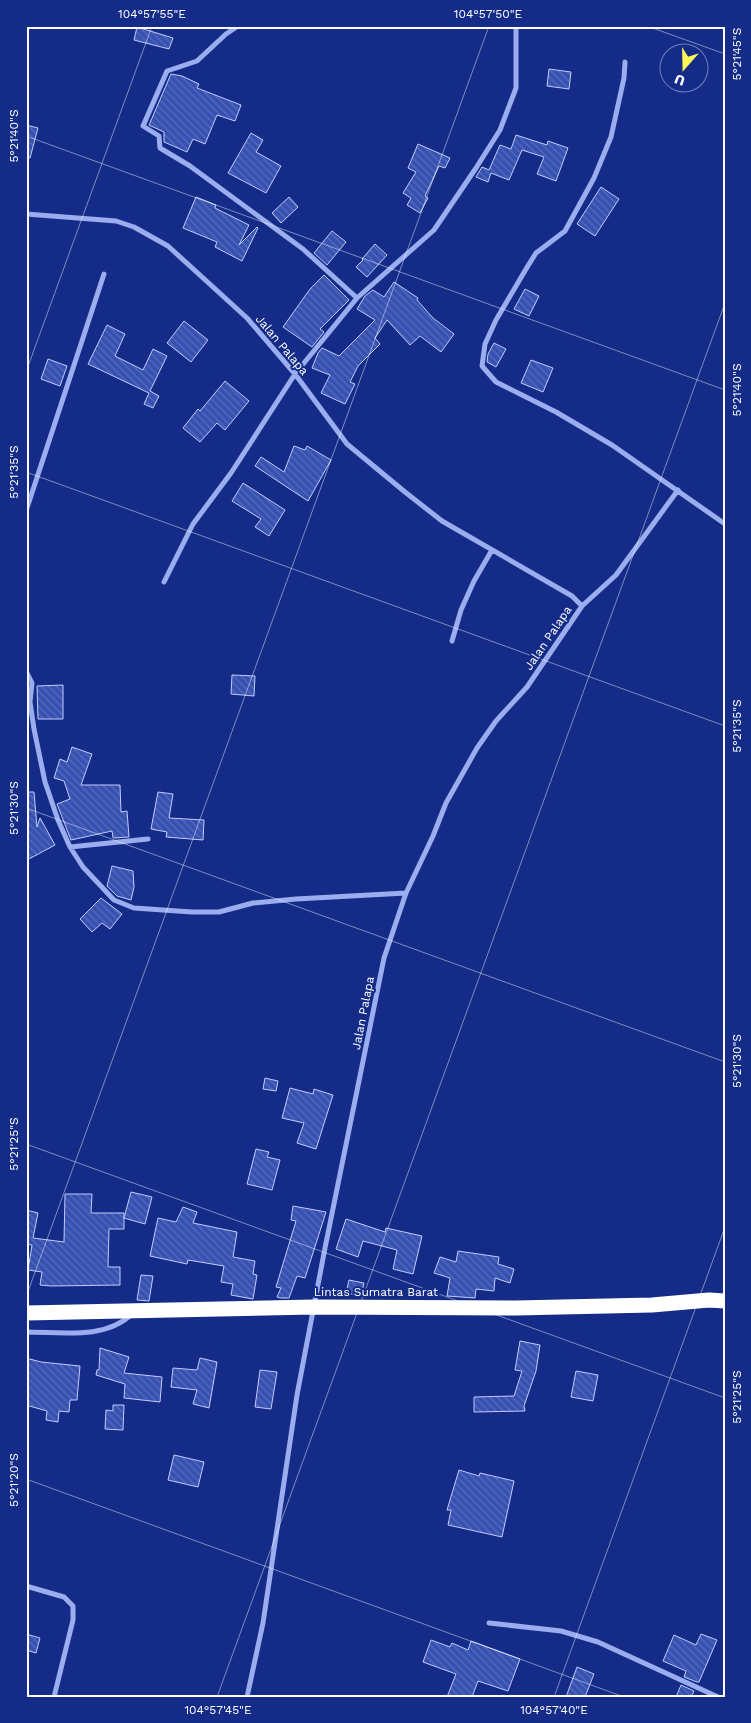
<svg xmlns="http://www.w3.org/2000/svg" width="751" height="1723" font-family="'Work Sans',sans-serif">
	<defs>
		<pattern id="building-back-hatch" width="6" height="6" patternUnits="userSpaceOnUse" patternTransform="scale(1.25)"><rect width="6" height="6" fill="#3751b1"/><path d="M-1 5l2 2M0 0l6 6M5-1l2 2" fill="none" stroke="#556bbd"/></pattern>
	</defs>
	<rect width="100%" height="100%" fill="#142c88"/>
	<path fill="url(#building-back-hatch)" stroke="#c0cdfb" d="M 137,27 L 173,38 L 169,49 L 134,40 Z
		M 549,69 L 571,72 L 569,89 L 547,86 Z
		M 171,74 L 182,76 L 199,84 L 197,88 L 241,105 L 235,121 L 217,115 L 205,144 L 193,139 L 187,152 L 164,142 L 164,132 L 149,125 Z
		M 26,125 L 38,128 L 30,158 L 26,157 Z
		M 251,133 L 263,140 L 256,152 L 281,166 L 266,193 L 228,173 Z
		M 516,135 L 547,145 L 548,141 L 568,148 L 556,181 L 537,174 L 544,157 L 522,150 L 509,180 L 491,173 L 488,182 L 476,177 L 482,167 L 489,170 L 500,145 L 511,149 Z
		M 418,144 L 450,158 L 445,168 L 439,166 L 425,196 L 428,198 L 420,213 L 407,205 L 411,198 L 403,193 L 416,172 L 408,168 Z
		M 601,187 L 619,199 L 595,236 L 577,224 Z
		M 196,197 L 216,205 L 215,208 L 249,225 L 239,245 L 257,227 L 258,228 L 242,261 L 215,247 L 217,242 L 183,228 Z
		M 289,197 L 298,207 L 281,223 L 272,213 Z
		M 332,231 L 346,242 L 327,265 L 314,253 Z
		M 375,244 L 387,255 L 367,277 L 356,267 L 363,260 L 362,259 Z
		M 324,275 L 349,300 L 320,329 L 324,332 L 312,347 L 283,327 L 310,289 Z
		M 394,282 L 418,298 L 417,300 L 433,318 L 454,334 L 441,352 L 420,336 L 410,345 L 387,320 L 375,338 L 380,344 L 358,366 L 350,382 L 355,384 L 345,404 L 321,393 L 330,375 L 312,368 L 318,353 L 322,348 L 339,356 L 375,320 L 357,309 L 365,296 L 373,290 L 384,297 Z
		M 525,289 L 539,296 L 529,316 L 514,309 Z
		M 184,321 L 208,340 L 191,362 L 167,343 Z
		M 107,325 L 125,334 L 115,356 L 143,370 L 153,349 L 167,356 L 150,391 L 159,396 L 153,408 L 144,404 L 149,393 L 88,364 Z
		M 494,343 L 506,349 L 496,367 L 487,362 L 488,354 Z
		M 48,359 L 67,366 L 60,386 L 41,379 Z
		M 531,360 L 553,368 L 543,392 L 521,383 Z
		M 225,381 L 249,401 L 225,430 L 217,423 L 200,442 L 183,428 L 198,409 L 200,411 Z
		M 294,446 L 305,450 L 307,446 L 331,460 L 308,501 L 255,466 L 261,457 L 284,472 Z
		M 243,483 L 285,510 L 269,536 L 255,527 L 261,519 L 232,501 Z
		M 232,675 L 255,676 L 254,696 L 231,694 Z
		M 63,685 L 63,719 L 38,719 L 37,686 Z
		M 72,747 L 92,754 L 81,785 L 120,785 L 121,812 L 127,811 L 129,837 L 113,838 L 112,831 L 71,840 L 57,804 L 70,799 L 64,781 L 54,778 L 60,759 L 67,762 Z
		M 26,792 L 34,792 L 37,827 L 40,818 L 55,845 L 27,860 L 28,855 L 26,851 Z
		M 158,792 L 173,794 L 169,818 L 204,820 L 203,840 L 166,837 L 167,832 L 151,829 Z
		M 112,866 L 133,871 L 134,887 L 131,900 L 117,896 L 107,886 Z
		M 101,898 L 122,914 L 110,929 L 102,923 L 92,932 L 80,919 Z
		M 265,1078 L 278,1081 L 276,1091 L 263,1089 Z
		M 290,1088 L 313,1094 L 314,1089 L 333,1095 L 316,1149 L 297,1143 L 304,1123 L 282,1118 Z
		M 256,1149 L 269,1152 L 267,1157 L 280,1160 L 272,1190 L 247,1184 Z
		M 131,1192 L 152,1197 L 145,1224 L 124,1218 Z
		M 65,1194 L 92,1194 L 91,1213 L 124,1213 L 124,1229 L 109,1229 L 108,1267 L 120,1267 L 120,1285 L 51,1286 L 40,1285 L 42,1272 L 28,1270 L 32,1245 L 26,1244 L 26,1210 L 38,1213 L 33,1238 L 64,1242 Z
		M 293,1206 L 326,1212 L 305,1278 L 297,1276 L 289,1298 L 281,1298 L 277,1297 L 281,1288 L 276,1287 L 296,1221 L 291,1220 Z
		M 183,1207 L 197,1212 L 193,1223 L 237,1232 L 233,1257 L 255,1261 L 253,1274 L 257,1275 L 253,1299 L 231,1295 L 233,1284 L 221,1282 L 224,1266 L 188,1260 L 187,1264 L 150,1256 L 158,1218 L 176,1222 Z
		M 346,1219 L 385,1232 L 386,1228 L 422,1236 L 413,1274 L 393,1269 L 397,1250 L 363,1241 L 358,1257 L 336,1249 Z
		M 458,1251 L 499,1257 L 498,1264 L 514,1269 L 510,1283 L 495,1278 L 494,1291 L 476,1289 L 475,1298 L 447,1296 L 450,1278 L 434,1273 L 440,1257 L 456,1262 Z
		M 141,1275 L 153,1276 L 149,1301 L 137,1300 Z
		M 349,1280 L 364,1283 L 361,1296 L 346,1293 Z
		M 520,1341 L 540,1345 L 536,1371 L 524,1406 L 525,1411 L 474,1412 L 474,1397 L 514,1396 L 522,1371 L 515,1370 Z
		M 100,1348 L 129,1357 L 124,1373 L 162,1377 L 160,1402 L 124,1398 L 125,1384 L 96,1375 L 97,1370 L 99,1370 Z
		M 26,1358 L 41,1362 L 80,1366 L 77,1400 L 70,1400 L 69,1412 L 59,1411 L 58,1422 L 46,1420 L 47,1411 L 26,1405 Z
		M 200,1358 L 217,1362 L 209,1408 L 193,1404 L 197,1390 L 171,1387 L 173,1368 L 197,1370 Z
		M 260,1370 L 277,1372 L 271,1409 L 255,1407 Z
		M 576,1371 L 598,1375 L 593,1401 L 571,1397 Z
		M 113,1405 L 124,1405 L 123,1430 L 105,1429 L 106,1410 L 113,1411 Z
		M 174,1455 L 204,1462 L 198,1487 L 168,1480 Z
		M 459,1470 L 479,1476 L 480,1473 L 514,1481 L 502,1537 L 448,1525 L 451,1510 L 447,1510 Z
		M 26,1634 L 40,1638 L 36,1653 L 26,1650 Z
		M 701,1634 L 717,1640 L 699,1682 L 697,1682 L 684,1677 L 686,1671 L 663,1661 L 674,1635 L 696,1645 Z
		M 431,1640 L 450,1647 L 452,1643 L 468,1650 L 471,1641 L 520,1659 L 508,1691 L 478,1681 L 472,1697 L 447,1697 L 456,1674 L 423,1662 Z
		M 577,1667 L 594,1674 L 585,1697 L 566,1697 Z
		M 681,1685 L 694,1691 L 691,1697 L 676,1697 Z"/>
	<g fill="none" stroke-linecap="round" stroke-linejoin="round">
		<path stroke="#9aadef" stroke-width="5" d="M 238,26 L 226,34 L 197,61 L 167,71 L 143,126 L 159,136 L 160,148 L 190,166 L 303,249 L 357,298
			M 625,62 L 624,78 L 611,137 L 594,178 L 565,231 L 536,253 L 526,269 L 496,320 L 485,344 L 482,366 L 496,382 L 556,412 L 612,445 L 725,524
			M 26,214 L 116,221 L 134,227 L 168,246 L 247,318 L 295,374 L 347,444 L 405,492 L 442,521 L 572,596 L 582,606 L 527,687 L 496,721 L 477,748 L 446,803 L 433,836 L 406,893 L 384,958 L 325,1248 L 297,1395 L 263,1623 L 247,1697
			M 26,511 L 104,274
			M 164,582 L 193,524 L 231,473 L 295,374 L 357,298 L 434,230 L 476,168 L 500,130 L 516,88 L 516,26
			M 582,606 L 616,575 L 678,490
			M 452,641 L 461,610 L 474,581 L 492,550
			M 26,671 L 32,683 L 30,702 L 34,729 L 45,782 L 58,820 L 70,847 L 83,867 L 114,900 L 134,908 L 192,912 L 219,912 L 253,903 L 296,899 L 406,893
			M 70,847 L 148,839
			M 26,1332 C 61,1332 105,1340 132,1314
			M 26,1586 L 64,1597 L 73,1606 L 73,1620 L 54,1697
			M 489,1623 L 561,1631 L 598,1642 L 718,1697"/>
		<path stroke="#fff" stroke-width="15" d="M 26,1313 L 314,1307 L 516,1308 L 652,1305 L 709,1300 L 725,1301"/>
	</g>
	<path fill="none" stroke="#fff" stroke-width="1" stroke-opacity="0.45" d="M 647,26 L 725,54M 26,136 L 725,390M 26,372 L 152,26M 26,472 L 725,726M 26,808 L 725,1062M 26,1144 L 725,1398M 26,1297 L 489,26M 26,1479 L 624,1697M 217,1697 L 725,303M 554,1697 L 725,1227"/>
	<g text-anchor="middle" stroke-width="4" stroke-linejoin="round" paint-order="stroke">
		<g font-size="12" fill="#fff" stroke="#142c88">
			<text transform="translate(282 345) rotate(50)" y="4">Jalan Palapa</text>
			<text transform="translate(548 638) rotate(-56)" y="4">Jalan Palapa</text>
			<text transform="translate(363 1013) rotate(-79)" y="4">Jalan Palapa</text>
			<text x="376" y="1296">Lintas Sumatra Barat</text>
		</g>
	</g>
	<rect width="751" height="1723" fill="none" stroke="#142c88" stroke-width="55"/>
	<g transform="translate(684 68) rotate(200)"><circle r="24" fill="#142c88" stroke="#7280b8"/>
	<path d="M0-4L9 19L0 12L-9 19Z" fill="#fff658"/>
	<text y="-8" font-size="14" font-weight="bold" text-anchor="middle" fill="#ffffff">U</text>
	</g>
	<rect x="28" y="28" width="696" height="1668" fill="none" stroke="#fff" stroke-width="2"/>
	<g font-size="12" text-anchor="middle" fill="#fff">
		<text x="152" y="18">104°57'55"E</text>
		<text x="488" y="18">104°57'50"E</text>
		<text transform="translate(737 54) rotate(-90)" y="4">5°21'45"S</text>
		<text transform="translate(14 136) rotate(-90)" y="4">5°21'40"S</text>
		<text transform="translate(737 390) rotate(-90)" y="4">5°21'40"S</text>
		<text transform="translate(14 472) rotate(-90)" y="4">5°21'35"S</text>
		<text transform="translate(737 726) rotate(-90)" y="4">5°21'35"S</text>
		<text transform="translate(14 808) rotate(-90)" y="4">5°21'30"S</text>
		<text transform="translate(737 1061) rotate(-90)" y="4">5°21'30"S</text>
		<text transform="translate(14 1144) rotate(-90)" y="4">5°21'25"S</text>
		<text transform="translate(737 1397) rotate(-90)" y="4">5°21'25"S</text>
		<text transform="translate(14 1480) rotate(-90)" y="4">5°21'20"S</text>
		<text x="218" y="1714">104°57'45"E</text>
		<text x="554" y="1714">104°57'40"E</text>
	</g>
</svg>
